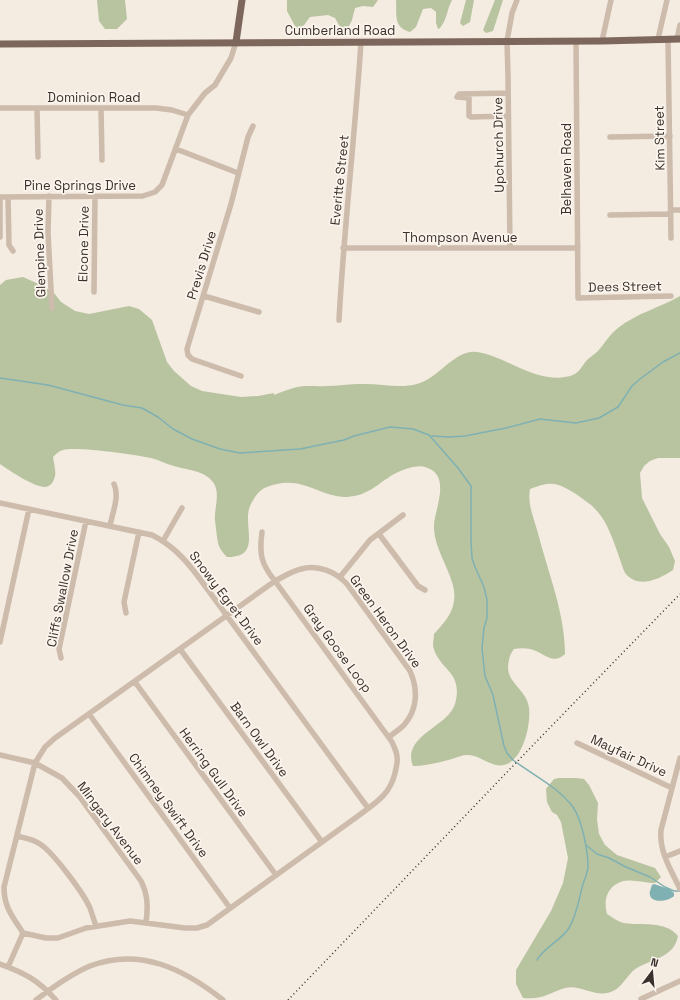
<svg xmlns="http://www.w3.org/2000/svg" width="680" height="1000" font-family="'Space Grotesk',sans-serif">
	<rect width="100%" height="100%" fill="#f4ebe1"/>
	<path fill="#b8c4a0" d="M 97,0 L 125,0 L 127,19 L 117,29 L 105,29 L 99,21 Z
		M 287,0 L 378,0 L 373,7 L 363,6 L 355,8 L 352,20 L 348,28 L 343,29 L 340,27 L 335,18 L 328,15 L 310,17 L 304,25 L 299,29 L 296,28 L 287,11 Z
		M 396,0 L 452,0 C 447,9 447,20 440,28 L 438,29 L 436,23 L 436,12 L 431,8 L 423,9 L 416,27 L 410,32 C 393,27 397,15 396,0 Z
		M 466,0 L 474,0 L 470,22 L 463,26 L 460,23 Z
		M 495,0 L 503,0 L 493,31 L 486,33 L 483,30 Z
		M 23,277 L 43,286 L 54,293 L 61,302 L 75,311 L 89,314 L 129,306 L 139,309 L 152,320 L 167,362 L 174,371 L 191,386 L 202,391 L 241,397 L 258,396 L 274,393 L 274,395 C 281,392 289,389 297,387 C 307,385 317,387 327,386 C 338,386 349,384 360,384 C 379,383 399,389 417,384 C 438,379 455,349 477,352 C 509,357 536,385 570,376 C 580,373 581,367 587,360 C 590,357 595,354 598,351 C 605,343 610,334 618,328 C 635,314 661,307 680,296 L 680,458 L 658,458 L 650,461 L 644,466 L 640,473 L 642,498 L 660,534 L 669,547 L 675,561 L 673,570 C 658,580 638,589 625,573 C 617,553 610,523 595,509 C 590,503 582,499 576,494 C 556,482 552,481 530,489 C 527,506 535,520 539,537 C 549,575 565,614 565,654 C 552,666 544,652 530,649 C 525,648 519,648 514,649 C 511,653 510,655 509,660 C 503,683 527,688 529,708 C 531,725 523,761 504,765 C 491,768 480,754 466,755 C 463,755 458,757 455,758 C 441,762 427,766 413,766 C 401,736 448,727 455,704 C 464,671 439,671 433,646 C 433,642 434,637 434,634 C 443,624 452,615 454,601 C 458,578 433,552 434,525 C 435,508 452,474 425,467 C 416,464 395,472 388,478 C 381,482 375,488 368,491 C 361,495 355,496 347,497 C 323,498 305,478 277,484 C 271,485 265,487 260,491 C 256,495 252,501 250,506 C 242,525 263,558 227,557 C 217,547 218,542 216,529 C 216,526 215,523 215,520 C 214,508 221,493 213,482 C 204,470 186,470 174,466 C 166,464 159,460 151,458 C 137,455 75,446 63,450 C 59,451 56,454 53,457 C 54,464 57,474 54,479 C 53,483 49,487 45,487 C 34,487 10,471 0,464 L 0,285 L 6,280 Z
		M 559,778 L 576,778 L 584,779 L 589,785 L 598,803 L 597,819 L 599,834 L 605,845 L 617,855 L 655,868 L 661,877 L 655,883 C 647,883 630,879 623,881 C 607,886 603,900 607,914 C 612,917 618,922 624,923 C 642,926 665,920 678,936 C 674,959 649,959 634,970 C 625,978 620,991 607,993 C 593,996 579,984 565,988 C 548,993 544,1000 523,998 L 516,984 L 516,970 L 551,911 L 563,883 L 568,858 L 561,822 L 557,815 L 552,812 L 547,802 L 546,789 L 554,779 Z"/>
	<path fill="#7fb0b2" d="M 654,884 L 669,889 L 674,893 L 674,896 C 669,901 652,904 650,895 C 649,893 651,888 652,885 Z"/>
	<g fill="none" stroke-linecap="round" stroke-linejoin="round">
		<path stroke="#7fb0b2" stroke-width="1.5" d="M 0,378 L 48,385 L 123,405 L 142,408 L 158,417 L 173,429 L 192,439 L 220,449 L 240,453 L 300,449 L 344,440 L 354,436 L 390,427 L 413,429 L 429,435 L 458,468 L 471,486 L 471,541 L 472,558 L 475,567 L 484,587 L 487,600 L 487,618 L 484,628 L 482,648 L 485,676 L 493,695 L 504,746 L 507,753 L 513,760 C 533,775 558,787 573,807 C 582,820 588,851 588,866 C 588,872 585,878 583,884 C 579,898 577,915 569,928 C 561,941 545,946 537,960
			M 432,436 L 449,437 L 465,436 L 506,428 L 540,419 L 576,423 L 599,418 L 618,407 L 632,386 L 640,379 L 663,362 L 680,353
			M 586,845 L 597,854 L 609,858 L 626,867 L 650,877 L 665,887 L 674,891 L 680,891"/>
		<path stroke="#cdbbac" stroke-width="5.5" d="M 658,39 L 667,0
			M 668,39 L 671,238
			M 677,39 L 680,25
			M 576,41 L 578,298 L 671,296
			M 602,41 L 611,0
			M 508,93 L 459,94 L 457,97 L 469,98 L 469,116 L 471,117 L 508,116
			M 0,108 L 156,108 L 172,110 L 188,115
			M 37,108 L 38,157
			M 101,108 L 102,160
			M 610,137 L 670,136
			M 176,149 L 238,173
			M 49,196 L 48,233 L 52,308
			M 0,197 L 143,196 L 155,192 L 162,185 L 188,115 L 205,93 L 215,85 L 231,58 L 236,42
			M 8,197 L 9,245 L 13,251
			M 610,215 L 668,214 L 673,210 L 680,210
			M 0,237 L 0,197
			M 343,248 L 578,248
			M 510,248 L 508,76 L 507,41 L 512,13 L 517,0
			M 94,292 L 95,197
			M 204,296 L 259,312
			M 339,320 C 344,227 355,135 361,42
			M 241,376 L 192,359 L 188,355 L 187,349 L 231,204 L 248,137 L 253,126
			M 0,503 L 152,535 C 172,545 184,558 197,575 L 368,808
			M 110,526 C 112,514 120,496 114,484
			M 262,532 C 259,554 261,564 275,581 C 283,577 292,571 301,569 C 318,564 336,572 347,584 L 410,671 C 418,689 418,709 404,725 C 400,729 394,733 389,737
			M 379,534 L 418,586 L 425,590
			M 163,541 L 182,508
			M 340,577 L 370,540 L 403,515
			M 126,613 L 124,602 L 139,532
			M 0,642 L 29,509
			M 180,649 L 322,842
			M 61,658 L 59,649 L 86,521
			M 135,682 L 276,875
			M 89,714 L 230,908
			M 577,743 L 672,788
			M 0,755 L 35,763 L 62,778 L 79,796 L 141,881 C 148,895 148,907 146,923
			M 680,758 L 661,830 C 659,852 671,870 680,889
			M 17,836 C 25,838 33,839 40,844 C 53,852 84,894 90,908 C 92,914 94,920 96,926
			M 665,857 L 680,851
			M 0,964 C 25,973 38,980 56,1000
			M 8,967 L 23,933 L 46,938 L 58,938 L 86,928 L 130,921 L 185,928 L 197,928 L 207,925 L 358,816 C 375,803 390,795 395,773 C 396,768 398,762 397,757 C 397,752 394,747 392,742 L 275,581 L 55,738 L 45,747 L 35,763 L 4,887 C 4,908 13,917 23,933
			M 641,999 L 680,981
			M 36,1000 C 53,987 71,974 90,966 C 140,947 184,969 223,1000"/>
		<path stroke="#7d675c" stroke-width="7" d="M 236,42 L 242,0
			M 0,44 L 602,41 L 680,39"/>
		<path stroke="#3b302b" stroke-width="1.5" stroke-dasharray="1 3" stroke-linecap="butt" d="M 288,1000 L 536,742 L 680,594"/>
	</g>
	<g text-anchor="middle" stroke-width="3.5" stroke-linejoin="round" paint-order="stroke">
		<g font-size="13" fill="#3b302b" stroke="#fbf5ee">
			<text x="340" y="35">Cumberland Road</text>
			<text x="94" y="102">Dominion Road</text>
			<text transform="translate(659 138) rotate(-91)" y="5">Kim Street</text>
			<text transform="translate(498 145) rotate(-91)" y="5">Upchurch Drive</text>
			<text transform="translate(566 169) rotate(-90)" y="5">Belhaven Road</text>
			<text transform="translate(339 180) rotate(-84)" y="5">Everitte Street</text>
			<text x="80" y="190">Pine Springs Drive</text>
			<text x="460" y="242">Thompson Avenue</text>
			<text transform="translate(83 244) rotate(-89)" y="5">Elcone Drive</text>
			<text transform="translate(39 253) rotate(-92)" y="5">Glenpine Drive</text>
			<text transform="translate(201 265) rotate(-73)" y="5">Previs Drive</text>
			<text transform="translate(625 286) rotate(-1)" y="5">Dees Street</text>
			<text transform="translate(62 588) rotate(-79)" y="5">Cliffs Swallow Drive</text>
			<text transform="translate(227 598) rotate(53)" y="5">Snowy Egret Drive</text>
			<text transform="translate(386 621) rotate(54)" y="5">Green Heron Drive</text>
			<text transform="translate(338 648) rotate(54)" y="5">Gray Goose Loop</text>
			<text transform="translate(260 739) rotate(54)" y="5">Barn Owl Drive</text>
			<text transform="translate(629 755) rotate(25)" y="5">Mayfair Drive</text>
			<text transform="translate(214 772) rotate(54)" y="5">Herring Gull Drive</text>
			<text transform="translate(169 805) rotate(54)" y="5">Chimney Swift Drive</text>
			<text transform="translate(111 823) rotate(53)" y="5">Mingary Avenue</text>
		</g>
	</g>
	<g transform="translate(652 972) rotate(16)" stroke="#fbf5ee" stroke-width="3" paint-order="stroke">
	<path d="M0-3L7 15L0 10L-7 15Z" fill="#3b302b"/>
	<text y="-6" font-size="11" font-weight="bold" text-anchor="middle" fill="#3b302b">N</text>
	</g>
</svg>
